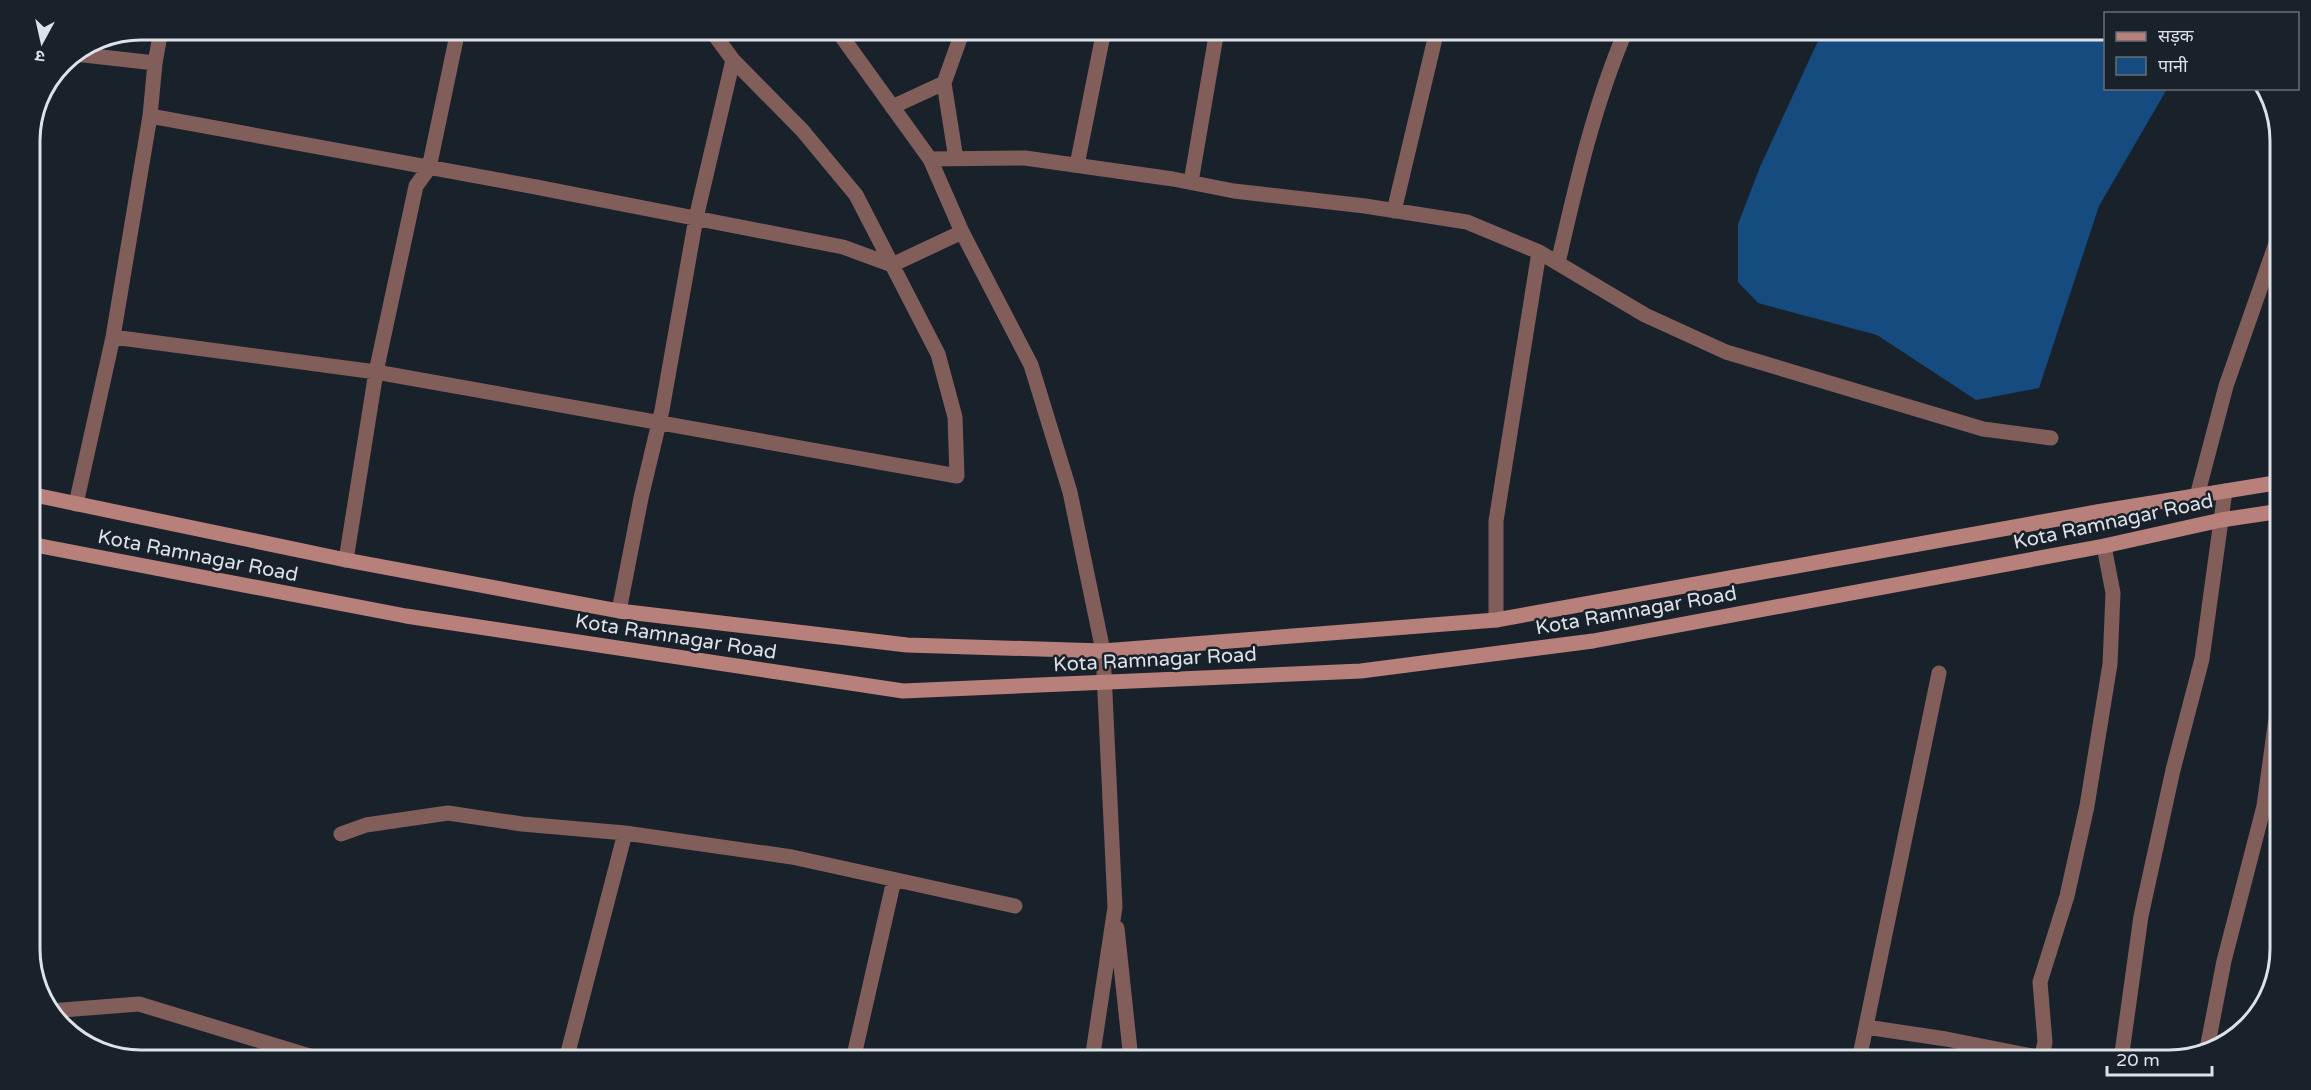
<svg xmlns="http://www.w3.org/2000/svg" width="2311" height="1090" font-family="'Varela Round','Noto Sans Devanagari',sans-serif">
	<rect width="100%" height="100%" fill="#19212b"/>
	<path fill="#154b7f" d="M 1823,30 L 2105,30 L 2106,88 L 2167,89 L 2099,206 L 2039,388 L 1976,400 L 1877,335 L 1758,303 L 1738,282 L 1738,224 L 1760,167 Z"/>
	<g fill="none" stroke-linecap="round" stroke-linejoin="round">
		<path stroke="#815e5a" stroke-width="15" d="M 837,30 L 930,159 L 962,232 L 1031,365 L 1070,492 L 1103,651 L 1115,907 L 1092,1060
			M 75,54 L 155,63
			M 892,107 L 944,83
			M 150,116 L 536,187 L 843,247 L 892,265 L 962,232
			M 930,159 L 1025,158 L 1173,179 L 1234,191 L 1365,206 L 1467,222 L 1539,252 L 1645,315 L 1726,352 L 1983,429 L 2051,438
			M 956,159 L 944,83 L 963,30
			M 1077,165 L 1104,30
			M 1191,182 L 1217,30
			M 1394,211 L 1437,30
			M 1558,263 C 1576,184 1594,105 1626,30
			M 113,337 L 376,372 L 957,476 L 955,417 L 938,354 L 856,195 L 802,130 L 733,60 L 711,30
			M 2197,496 L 2226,386 L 2281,229
			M 76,504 L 113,337 L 150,116 L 155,63 L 161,30
			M 346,560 L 376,372 L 416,186 L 429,168 L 458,30
			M 619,611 L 641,498 L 662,410 L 696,218 L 733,60
			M 1496,620 L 1496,521 L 1539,252
			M 341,834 L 366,825 L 448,813 L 522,824 L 625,833 L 792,857 L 1015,906
			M 1117,928 L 1131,1060
			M 50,1011 L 139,1004 L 323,1060
			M 1866,1027 L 1946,1039 L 2052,1060
			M 2207,1049 L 2224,961 L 2264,806 L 2281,682
			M 566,1060 L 625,833
			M 853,1060 L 894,880
			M 1859,1060 L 1939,673
			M 2041,1060 L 2045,1042 L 2040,982 L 2067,896 L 2087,806 L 2110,664 L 2113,593 L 2104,546
			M 2121,1060 L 2141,916 L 2173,770 L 2202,659 L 2225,491"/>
		<path stroke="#b8807a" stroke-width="15" d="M 30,494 L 346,560 L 619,611 L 907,645 L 1103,651 L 1496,620 L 2097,512 L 2281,482
			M 30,544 L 406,616 L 903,691 L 1361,671 L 1593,641 L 2104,546 L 2221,520 L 2281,511"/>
	</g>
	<g text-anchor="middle" stroke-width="5" stroke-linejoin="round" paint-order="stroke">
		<g font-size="20" fill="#dde2e9" stroke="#19212b">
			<text transform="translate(2113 521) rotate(-12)" y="7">Kota Ramnagar Road</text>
			<text transform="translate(198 555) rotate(11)" y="7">Kota Ramnagar Road</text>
			<text transform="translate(1636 610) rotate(-10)" y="7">Kota Ramnagar Road</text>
			<text transform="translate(676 636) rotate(9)" y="7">Kota Ramnagar Road</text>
			<text transform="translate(1155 659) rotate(-3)" y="7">Kota Ramnagar Road</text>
		</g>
	</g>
	<path d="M0 0H2311V1090H0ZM141 40H2169A101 101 0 0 1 2270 141V949A101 101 0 0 1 2169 1050H141A101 101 0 0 1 40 949V141A101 101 0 0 1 141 40Z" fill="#19212b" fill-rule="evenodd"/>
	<path fill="none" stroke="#dde2e9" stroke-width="3" d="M141 40H2169A101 101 0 0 1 2270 141V949A101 101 0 0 1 2169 1050H141A101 101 0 0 1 40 949V141A101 101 0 0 1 141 40Z"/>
	<rect x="2104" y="12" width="195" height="78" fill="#19212b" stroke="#676e77" stroke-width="1.5"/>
	<rect x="2116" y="32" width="30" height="9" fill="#b8807a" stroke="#676e77" stroke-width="1.5"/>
	<text x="2158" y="42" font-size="18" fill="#dde2e9">सड़क</text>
	<rect x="2116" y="57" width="30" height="18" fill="#154b7f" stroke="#676e77" stroke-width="1.5"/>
	<text x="2158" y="72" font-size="18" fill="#dde2e9">पानी</text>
	<g transform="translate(42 42) rotate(188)" stroke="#19212b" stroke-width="4.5" paint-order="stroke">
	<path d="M0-4.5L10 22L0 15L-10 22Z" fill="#dde2e9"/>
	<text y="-9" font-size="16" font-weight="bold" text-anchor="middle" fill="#dde2e9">उ</text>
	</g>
	<path d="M2107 1066v9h105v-9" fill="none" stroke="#dde2e9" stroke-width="3"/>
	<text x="2116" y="1066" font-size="18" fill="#dde2e9" stroke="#19212b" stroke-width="4.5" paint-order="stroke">20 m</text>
</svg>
